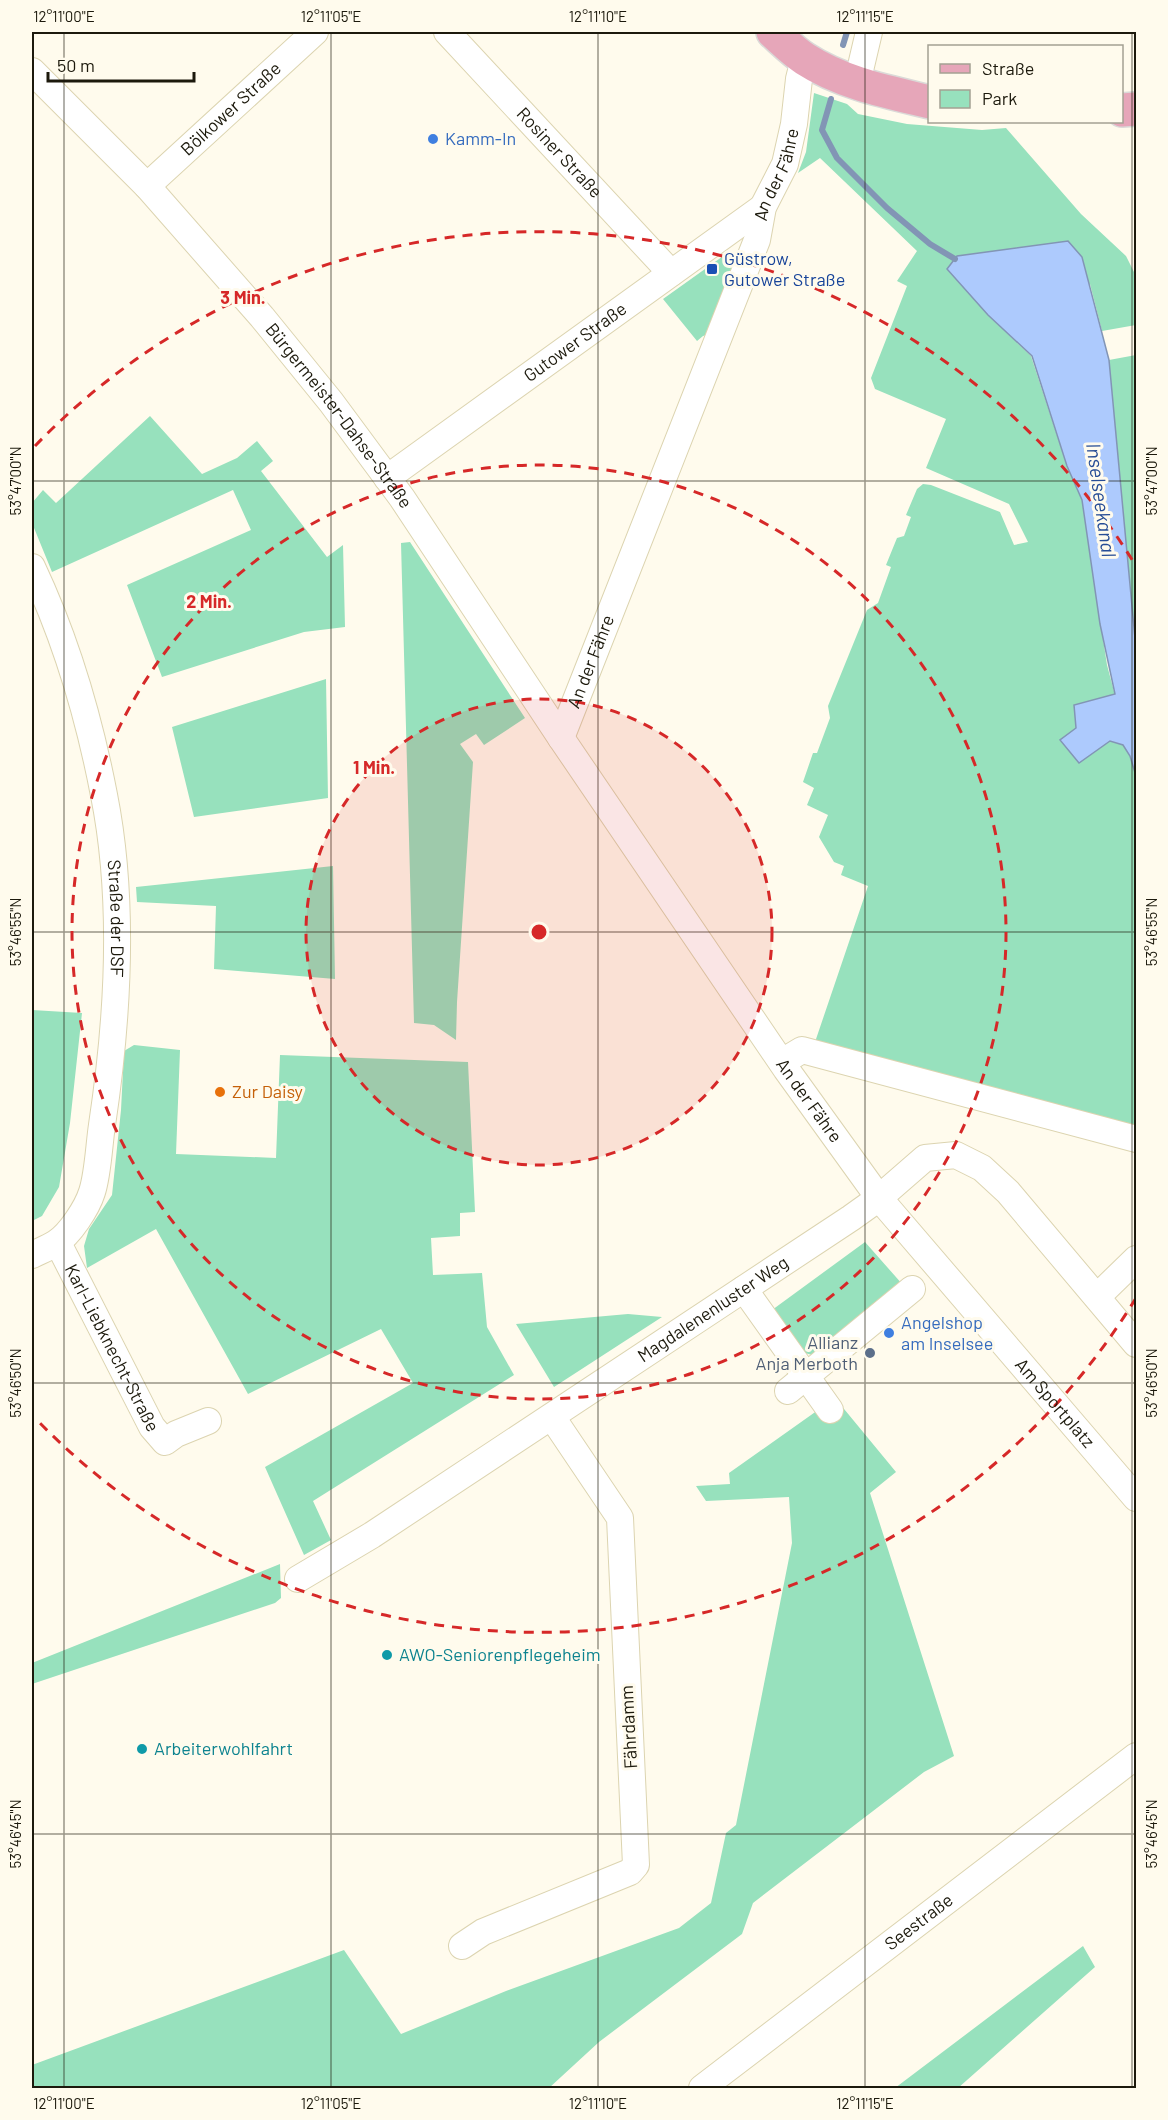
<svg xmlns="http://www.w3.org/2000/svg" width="1168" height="2120" font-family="Barlow,sans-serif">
	<rect width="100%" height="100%" fill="#fffbed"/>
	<path fill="#97e1bd" d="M 814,93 L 847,104 L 858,114 L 907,124 L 982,130 L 1006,128 L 1081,214 L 1126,256 L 1136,276 L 1136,325 L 1102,331 L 1090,284 L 947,269 L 988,315 L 1031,356 L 1067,466 L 1082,500 L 1107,665 L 1115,695 L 1110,741 L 1123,745 L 1130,756 L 1136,776 L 1136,1127 L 814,1045 L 868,886 L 841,875 L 844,866 L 834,862 L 819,837 L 828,815 L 807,805 L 814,788 L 803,782 L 813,753 L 817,753 L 830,718 L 828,706 L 867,610 L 878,603 L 891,567 L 886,565 L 897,538 L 904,536 L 911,517 L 906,515 L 917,489 L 923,484 L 931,485 L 1000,512 L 1014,545 L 1028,542 L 1009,504 L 926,468 L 946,419 L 875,389 L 871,378 L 907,286 L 897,281 L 917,251 L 820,158 L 798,173 L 806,152 Z
		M 726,254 L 742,255 L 710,334 L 703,336 L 697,341 L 663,299 Z
		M 1136,355 L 1136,649 L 1109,360 Z
		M 150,416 L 202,474 L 237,458 L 257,441 L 273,461 L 261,471 L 327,557 L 343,545 L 345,627 L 304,632 L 162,677 L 127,585 L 251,530 L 233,490 L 52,572 L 32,523 L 32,503 L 43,490 L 56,503 Z
		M 410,542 L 525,718 L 484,745 L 476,734 L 460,744 L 473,762 L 457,1002 L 456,1040 L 434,1025 L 414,1023 L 401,543 Z
		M 326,679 L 328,798 L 194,817 L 172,727 Z
		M 333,866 L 335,979 L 214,969 L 216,906 L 137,902 L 136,887 Z
		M 32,1010 L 82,1013 L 70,1123 L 59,1187 L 42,1216 L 32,1221 Z
		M 134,1045 L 180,1050 L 176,1154 L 276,1158 L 280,1055 L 468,1062 L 475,1212 L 460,1213 L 460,1236 L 431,1238 L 433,1275 L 482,1273 L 487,1327 L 514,1375 L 313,1501 L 331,1540 L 304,1555 L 265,1467 L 413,1383 L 381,1329 L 248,1394 L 156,1229 L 87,1268 L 84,1246 L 89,1229 L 112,1195 L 121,1110 L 124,1051 Z
		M 865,1242 L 903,1285 L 817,1355 C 795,1357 783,1326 772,1310 Z
		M 628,1314 L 662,1317 L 554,1387 L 516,1324 Z
		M 835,1398 L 896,1472 L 870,1493 L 954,1756 L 924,1772 L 753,1903 L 742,1934 L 599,2042 L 549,2088 L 32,2088 L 32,2065 L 344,1950 L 401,2034 L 506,1991 L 679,1928 L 711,1903 L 726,1833 L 736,1825 L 792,1543 L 789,1497 L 706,1501 L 696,1486 L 730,1484 L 729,1473 Z
		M 280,1564 L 281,1598 L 275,1603 L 32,1684 L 32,1663 Z
		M 1083,1946 L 1095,1967 L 958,2088 L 895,2088 Z"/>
	<path fill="#adcafd" stroke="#8295b5" stroke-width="1.5" d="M 1068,241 L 1082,257 L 1109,360 L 1136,649 L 1136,776 L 1130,756 L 1123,745 L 1110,741 L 1079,763 L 1060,740 L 1076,728 L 1074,705 L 1115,694 L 1100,624 L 1082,500 L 1067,466 L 1032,356 L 988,315 L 947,269 L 957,256 Z"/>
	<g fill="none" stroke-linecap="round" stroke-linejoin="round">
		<path stroke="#8295b5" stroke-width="6" d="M 843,45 L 847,32
			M 831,99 L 822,130 L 837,158 L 887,208 L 930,244 L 955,259"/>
		<g stroke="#dcd4b0" stroke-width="28">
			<g id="minor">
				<path id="s1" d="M 447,32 L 671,273"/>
				<path id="s2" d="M 32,71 L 147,186 L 262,317 L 331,402 L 402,498 L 561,738 L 786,1069 L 879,1198 L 1136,1498"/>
				<path d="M 857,83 L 869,32"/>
				<path id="s3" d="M 147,186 L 315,32"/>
				<path id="s4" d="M 387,478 L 763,207"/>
				<path id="s5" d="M 32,567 C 66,639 89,717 104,795 C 125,901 118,1019 102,1125 C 99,1145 98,1174 92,1192 C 87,1208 70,1234 56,1243 C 48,1248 40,1251 32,1255"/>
				<path id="s6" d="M 561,738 L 757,240 L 763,207 L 785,164 L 794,124 L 799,79 L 804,59"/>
				<path d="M 782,1062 L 802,1050 L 1136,1139"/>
				<path id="s7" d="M 58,1243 L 152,1427 L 165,1442 L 176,1434 L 208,1421"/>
				<path d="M 744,1289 L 830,1410"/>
				<path d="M 1097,1297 L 1136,1259"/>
				<path d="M 788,1391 L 912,1289"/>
				<path id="s8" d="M 298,1579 L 372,1535 L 851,1218 L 879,1198 L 925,1158 L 956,1155 L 982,1168 L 1008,1192 L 1136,1344"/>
				<path d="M 462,1946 L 483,1932 L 630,1872 L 636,1865 L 620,1518 L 552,1417"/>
				<path id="s9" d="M 702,2088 L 1136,1756"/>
			</g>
		</g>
		<g stroke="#dbdad8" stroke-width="36">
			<path id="major" d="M 773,32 C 783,41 794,52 805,59 C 842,83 888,92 930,102
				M 1122,110 L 1136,109"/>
		</g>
		<use href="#minor" stroke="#fff" stroke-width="26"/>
		<use href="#major" stroke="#e6a6b9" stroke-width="33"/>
	</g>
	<path fill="none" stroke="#1c190c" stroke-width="1.5" stroke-opacity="0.45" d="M 64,32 L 64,2088M 331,32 L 331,2088M 598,32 L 598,2088M 865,32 L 865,2088M 1132,32 L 1132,2088M 32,481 L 1136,481M 32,932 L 1136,932M 32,1383 L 1136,1383M 32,1834 L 1136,1834"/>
	<circle cx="539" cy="932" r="233" fill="#d62828" fill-opacity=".12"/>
	<g fill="none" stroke="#d62828" stroke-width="3" stroke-dasharray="10 8">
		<circle cx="539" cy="932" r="233"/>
		<circle cx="539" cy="932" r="467"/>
		<path d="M1136 1298A700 700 0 0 1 35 1418M35 446A700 700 0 0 1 1136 566"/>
	</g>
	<g fill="#3f7fe0" stroke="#fffbed" stroke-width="2">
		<circle cx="433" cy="139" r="6"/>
		<circle cx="889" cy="1333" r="6"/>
	</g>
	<rect fill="#1a4fb4" stroke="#fffbed" stroke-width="2" x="706" y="263" width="12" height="12" rx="3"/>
	<circle fill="#e8710a" stroke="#fffbed" stroke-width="2" cx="220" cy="1092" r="6"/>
	<circle fill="#5c6f8a" stroke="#fffbed" stroke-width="2" cx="870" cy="1353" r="6"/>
	<g fill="#0f9aa8" stroke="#fffbed" stroke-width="2">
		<circle cx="387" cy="1655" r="6"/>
		<circle cx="142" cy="1749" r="6"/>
	</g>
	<g text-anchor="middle" stroke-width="6" stroke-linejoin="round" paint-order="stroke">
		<g font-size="18" fill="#1c190c" stroke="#fffbed">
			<text dy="6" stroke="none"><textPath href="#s3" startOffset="114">Bölkower Straße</textPath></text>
			<text dy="6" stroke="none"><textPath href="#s1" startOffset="165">Rosiner Straße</textPath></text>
			<text dy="6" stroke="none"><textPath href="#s6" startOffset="604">An der Fähre</textPath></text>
			<text dy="6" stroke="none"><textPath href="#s4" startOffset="232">Gutower Straße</textPath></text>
			<text dy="6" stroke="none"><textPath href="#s2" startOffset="462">Bürgermeister-Dahse-Straße</textPath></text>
			<text dy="6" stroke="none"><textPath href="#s6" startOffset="82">An der Fähre</textPath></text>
			<text dy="6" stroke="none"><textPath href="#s5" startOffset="364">Straße der DSF</textPath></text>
			<text dy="6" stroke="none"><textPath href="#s2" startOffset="1293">An der Fähre</textPath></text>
			<text dy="6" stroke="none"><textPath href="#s8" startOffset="495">Magdalenenluster Weg</textPath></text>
			<text dy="6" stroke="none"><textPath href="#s7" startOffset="118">Karl-Liebknecht-Straße</textPath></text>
			<text dy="6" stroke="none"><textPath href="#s2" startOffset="1683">Am Sportplatz</textPath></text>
			<text transform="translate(629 1727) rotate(-93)" y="6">Fährdamm</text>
			<text dy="6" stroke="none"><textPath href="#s9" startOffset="273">Seestraße</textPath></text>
		</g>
		<g font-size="18" fill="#366cbe" stroke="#fffbed" text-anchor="start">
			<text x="445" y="145">Kamm-In</text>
			<text x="901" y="1329">Angelshop<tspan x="901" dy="21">am Inselsee</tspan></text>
		</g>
		<g font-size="18" fill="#164399" stroke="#fffbed" text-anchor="start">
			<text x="724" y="265">Güstrow,<tspan x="724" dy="21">Gutower Straße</tspan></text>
		</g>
		<g font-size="18" fill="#c56008" stroke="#fffbed" text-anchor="start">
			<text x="232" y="1098">Zur Daisy</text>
		</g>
		<g font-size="18" fill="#4e5e75" stroke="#fffbed" text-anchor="end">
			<text x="858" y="1349">Allianz<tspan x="858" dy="21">Anja Merboth</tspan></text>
		</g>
		<g font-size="18" fill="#0d838f" stroke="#fffbed" text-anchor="start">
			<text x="399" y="1661">AWO-Seniorenpflegeheim</text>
			<text x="154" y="1755">Arbeiterwohlfahrt</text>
		</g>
		<g font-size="20" font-style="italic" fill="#274d96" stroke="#fffbed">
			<text transform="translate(1101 500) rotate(82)" y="7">Inselseekanal</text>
		</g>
	</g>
	<circle cx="539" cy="932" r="9" fill="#d62828" stroke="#fffbed" stroke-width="3"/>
	<g font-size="18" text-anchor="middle" font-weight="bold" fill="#d62828" stroke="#fffbed" stroke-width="6" stroke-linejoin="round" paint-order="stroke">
		<text x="243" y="304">3 Min.</text>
		<text x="209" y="608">2 Min.</text>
		<text x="374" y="774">1 Min.</text>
	</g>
	<rect width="1168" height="2120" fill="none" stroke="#fffbed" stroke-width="66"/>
	<rect x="928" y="45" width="195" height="78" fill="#fffbed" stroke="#a4a193" stroke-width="1.5"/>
	<rect x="940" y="64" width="30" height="9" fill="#e6a6b9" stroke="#a4a193" stroke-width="1.5"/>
	<text x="982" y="75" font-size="18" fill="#1c190c">Straße</text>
	<rect x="940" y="90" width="30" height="18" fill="#97e1bd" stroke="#a4a193" stroke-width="1.5"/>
	<text x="982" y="105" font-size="18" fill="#1c190c">Park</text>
	<path d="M48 72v9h146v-9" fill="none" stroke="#1c190c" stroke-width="3"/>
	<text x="57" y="72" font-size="18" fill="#1c190c" stroke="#fffbed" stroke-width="4.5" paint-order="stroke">50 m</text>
	<rect x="33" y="33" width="1102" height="2054" fill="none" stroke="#1c190c" stroke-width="2"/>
	<g font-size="15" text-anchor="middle" fill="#1c190c">
		<text x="64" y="22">12°11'00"E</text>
		<text x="331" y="22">12°11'05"E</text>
		<text x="598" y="22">12°11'10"E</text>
		<text x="865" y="22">12°11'15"E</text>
		<text transform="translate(16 481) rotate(-90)" y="5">53°47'00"N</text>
		<text transform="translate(1152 481) rotate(-90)" y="5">53°47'00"N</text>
		<text transform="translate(16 932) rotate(-90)" y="5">53°46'55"N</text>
		<text transform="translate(1152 932) rotate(-90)" y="5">53°46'55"N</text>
		<text transform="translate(16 1383) rotate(-90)" y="5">53°46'50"N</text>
		<text transform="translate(1152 1383) rotate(-90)" y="5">53°46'50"N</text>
		<text transform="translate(16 1834) rotate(-90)" y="5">53°46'45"N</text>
		<text transform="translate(1152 1834) rotate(-90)" y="5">53°46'45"N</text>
		<text x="64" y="2109">12°11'00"E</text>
		<text x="331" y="2109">12°11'05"E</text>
		<text x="598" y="2109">12°11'10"E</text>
		<text x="865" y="2109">12°11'15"E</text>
	</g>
</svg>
